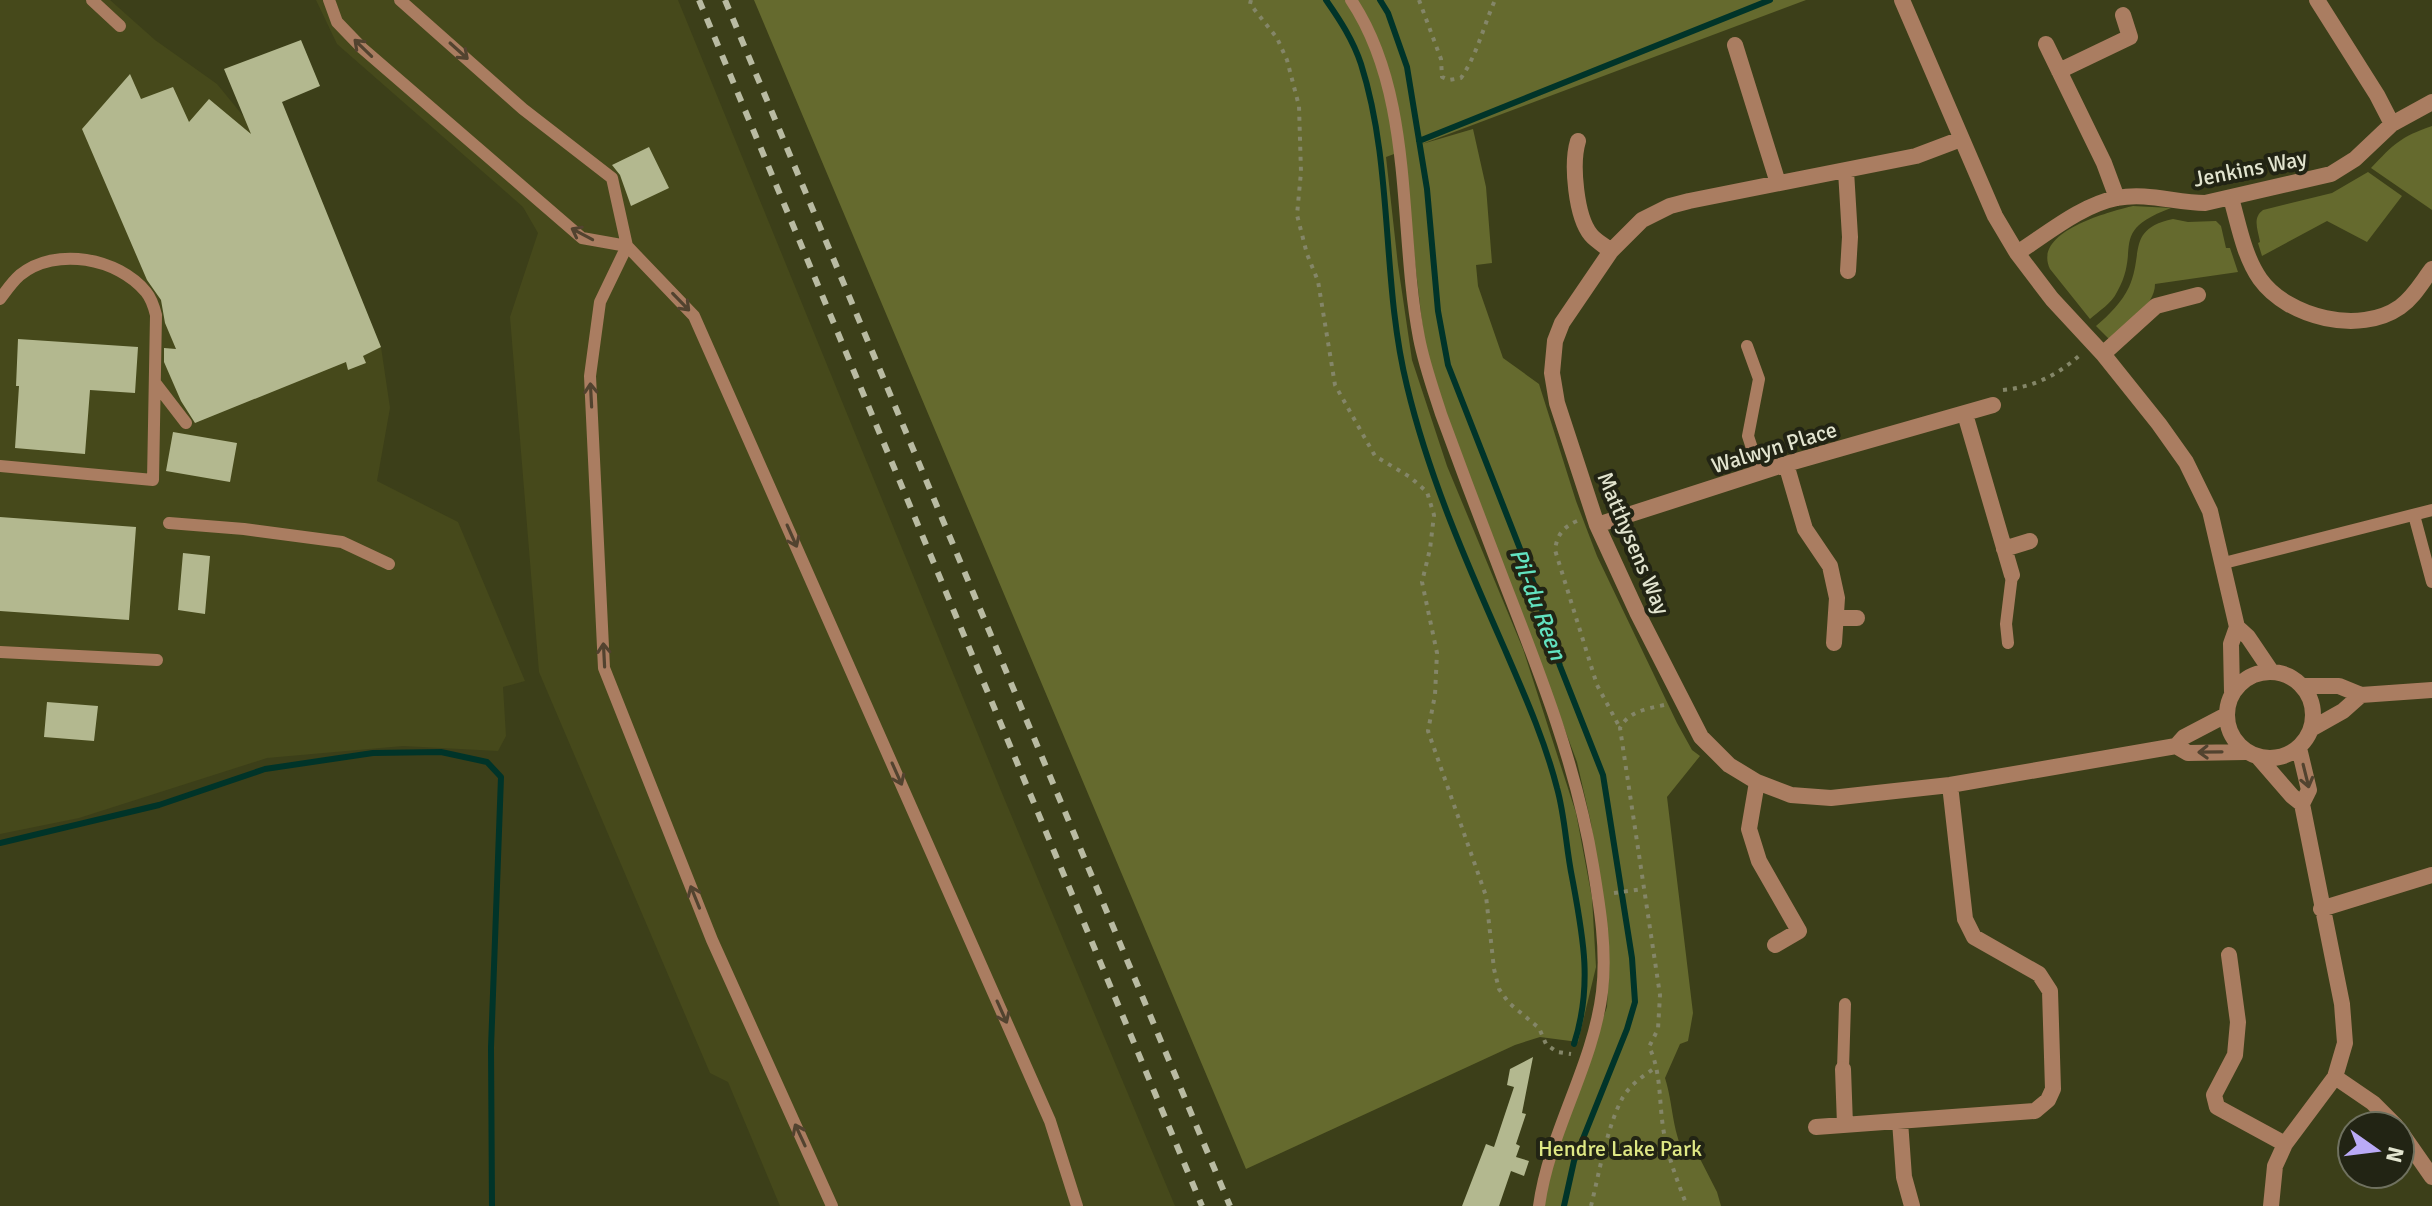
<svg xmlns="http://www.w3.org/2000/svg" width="2432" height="1206" font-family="Signika,sans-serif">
	<rect width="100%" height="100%" fill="#3c3f19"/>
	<path fill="#46491b" d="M 0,0 L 110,0 L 155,40 L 217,84 L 244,117 L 381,347 L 390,408 L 377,481 L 458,522 L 525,681 L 503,687 L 506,736 L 498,751 L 403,746 L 267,758 L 79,818 L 0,834 Z
		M 316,0 L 678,0 L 1004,798 L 1175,1206 L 780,1206 L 728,1082 L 710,1073 L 539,672 L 510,317 L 538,233 L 523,207 L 337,44 Z"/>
	<path fill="#656a2e" d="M 754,0 L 1806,0 L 1422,144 L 1473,129 L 1486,187 L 1492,263 L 1476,265 L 1478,286 L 1503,358 L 1539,384 L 1576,501 L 1597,556 L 1677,723 L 1692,750 L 1700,756 L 1667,797 L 1693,1013 L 1688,1041 L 1680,1044 L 1665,1078 C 1673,1103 1672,1130 1684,1153 L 1696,1151 L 1717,1192 L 1721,1206 L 1543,1206 L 1558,1144 L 1607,1007 L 1609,967 L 1591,823 L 1577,762 L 1441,400 L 1424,339 L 1402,151 L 1386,157 L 1398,265 L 1412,360 L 1447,466 L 1523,649 L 1576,813 L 1592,898 L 1596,967 L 1578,1042 L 1540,1037 L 1515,1045 L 1246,1169 Z
		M 2432,126 L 2432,210 L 2371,168 C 2394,144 2400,137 2432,126 Z
		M 2368,172 L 2402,196 L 2367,242 L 2327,221 L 2262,256 L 2258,243 L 2260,242 C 2258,230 2252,218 2263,210 L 2332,193 Z
		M 2133,206 L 2171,208 C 2107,232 2142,248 2117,292 C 2112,303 2099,311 2090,319 L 2050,269 C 2032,232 2108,212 2133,206 Z
		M 2173,219 L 2188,222 L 2216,221 L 2221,226 L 2226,248 L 2230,248 L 2238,272 L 2155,284 C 2155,307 2125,324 2109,339 L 2096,326 C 2109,315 2122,302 2129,287 C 2144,254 2126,229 2173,219 Z"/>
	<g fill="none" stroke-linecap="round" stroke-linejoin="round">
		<path stroke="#003429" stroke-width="6" d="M 1326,0 C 1340,20 1353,40 1361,64 C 1394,168 1381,281 1407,386 C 1429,478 1468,566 1506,652 C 1525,696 1545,741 1557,788 C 1565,816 1566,848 1572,877 C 1583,936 1593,985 1574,1044
			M 1380,0 L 1388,13 L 1407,67 L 1427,189 L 1438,311 L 1448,365 L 1535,587 L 1560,666 L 1603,775 L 1632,958 L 1635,1002 L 1627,1029 L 1574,1161 L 1564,1206
			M 1419,141 L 1770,0
			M 0,843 L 159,805 L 265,769 L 373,753 L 441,752 L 487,762 L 501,777 L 491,1048 L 492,1206"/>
	</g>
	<path fill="#b3b88f" d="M 301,40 L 320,86 L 282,102 L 381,347 L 363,356 L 366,363 L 348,370 L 346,362 L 195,423 L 181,401 L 164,362 L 164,348 L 176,349 L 165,323 L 161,300 L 147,280 L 82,129 L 130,74 L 141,99 L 173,87 L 189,122 L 209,99 L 251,134 L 224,69 Z
		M 649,147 L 669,188 L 631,206 L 620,175 L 612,165 Z
		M 18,339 L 138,347 L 135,393 L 90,390 L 85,454 L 15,448 L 19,386 L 16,386 Z
		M 173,432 L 237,443 L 230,482 L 166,471 Z
		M 0,517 L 136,527 L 129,620 L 0,611 Z
		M 183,553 L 210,556 L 205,614 L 178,610 Z
		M 47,702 L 98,706 L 94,741 L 44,737 Z
		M 1533,1057 L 1522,1113 L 1526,1114 L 1516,1144 L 1520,1146 L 1516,1157 L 1529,1161 L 1524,1176 L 1511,1171 L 1499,1206 L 1462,1206 L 1486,1144 L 1494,1147 L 1514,1087 L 1507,1085 L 1510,1069 Z"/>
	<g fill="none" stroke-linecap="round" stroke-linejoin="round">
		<path stroke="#848668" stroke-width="4" stroke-dasharray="4 6" stroke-linecap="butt" d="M 1251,0 L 1250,4 L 1277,38 L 1287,60 L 1299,106 L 1301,172 L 1297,215 L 1307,254 L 1318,281 L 1335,385 L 1375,456 L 1410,477 L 1427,492 L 1434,515 L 1430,549 L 1422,582 L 1437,653 L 1435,695 L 1428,731 L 1486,896 L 1494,969 L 1499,989 L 1509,1003 L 1539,1028 L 1546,1044 L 1557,1052 L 1571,1054
			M 1419,0 L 1441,59 L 1442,77 L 1449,80 L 1461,78 C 1478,53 1483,27 1495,0
			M 2003,390 C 2034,387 2058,375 2081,354
			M 1577,521 C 1563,527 1557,535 1555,550 L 1597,685 L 1619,726
			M 1664,705 C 1646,709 1629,711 1620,728 L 1660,995 L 1658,1029 L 1649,1047 C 1661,1070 1659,1101 1663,1127 C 1667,1155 1677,1180 1687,1206
			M 1614,893 L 1643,889
			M 1591,1206 C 1599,1174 1607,1126 1623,1097 C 1631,1084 1643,1076 1655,1068"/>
		<path stroke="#aa7d61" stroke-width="12" d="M 92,0 L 120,26
			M 329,0 L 337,22 L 362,48 L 582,238 L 627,246 L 612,178 L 523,109 L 400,0
			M 1351,0 C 1415,96 1398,229 1419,338 C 1424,364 1433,389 1441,414 C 1462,471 1483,527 1505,584 C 1541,676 1577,768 1593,866 C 1600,908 1607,950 1602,992 C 1593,1066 1549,1132 1539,1206
			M 0,299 C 6,291 12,282 20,275 C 56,246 118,258 146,292 C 151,298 154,307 156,315 L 153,480 L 0,466
			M 1747,346 L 1759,379 L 1748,436 L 1760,473
			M 156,384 L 186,423
			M 2414,515 L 2432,582
			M 169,523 L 244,529 L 342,542 L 389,564
			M 2224,563 L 2432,510
			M 2008,643 L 2006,624 L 2012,575
			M 0,652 L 157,660
			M 1843,1069 L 1845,1004
			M 832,1206 L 712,940 L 604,668 L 590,376 L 600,302 L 627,246 L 694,316 L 1050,1121 L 1077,1206"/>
		<path stroke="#aa7d61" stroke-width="16" d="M 1902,0 L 1995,216 L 2017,253 L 2052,299 L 2103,354 L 2159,424 L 2186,462 L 2210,511 L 2237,627 L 2231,644 L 2232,692
			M 2317,0 L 2377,95 L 2392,124
			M 2046,44 L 2104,163 L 2117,198
			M 1735,45 L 1778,183
			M 2059,71 L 2130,37 L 2123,15
			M 1961,139 L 1916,156 L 1689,201 L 1670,206 L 1642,220 L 1611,251 L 1562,323 L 1555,341 L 1552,373 L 1557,403 L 1597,525 L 1637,612 L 1701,737 L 1729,765 L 1757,782 L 1791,795 L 1831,798 L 1950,785 L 2176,746 L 2188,753 L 2245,752
			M 1578,141 C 1571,164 1576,217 1591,235 C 1596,241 1605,246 1611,251
			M 1846,171 L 1850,237 L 1848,271
			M 2231,198 C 2239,226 2244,256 2260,279 C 2288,318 2360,335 2400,307 C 2414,297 2422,282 2432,269
			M 2017,253 C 2047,234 2081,205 2117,198 C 2147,192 2176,203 2205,203 L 2331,174 L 2355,159 L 2392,124 L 2432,102
			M 2103,354 L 2156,306 L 2198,295
			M 1965,414 L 2012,575
			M 1786,464 L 1805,529 L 1830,566 L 1837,598 L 1834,643
			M 1597,525 L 1786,464 L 1993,405
			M 2004,549 L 2030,541
			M 1836,618 L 1857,618
			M 2237,627 L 2248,637 L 2271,671
			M2227 715a43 43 0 1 1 86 0a43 43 0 1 1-86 0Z
			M 2302,686 L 2339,686 L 2361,695 L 2432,690
			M 2311,729 L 2343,711 L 2361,695
			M 2176,746 L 2184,737 L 2226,715
			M 2259,758 L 2292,796 L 2302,804
			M 1757,782 L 1749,829 L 1759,861 L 1799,931 L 1775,945
			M 2321,909 L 2432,875
			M 2229,955 L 2238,1022 L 2235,1055 L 2214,1095 L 2217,1107 L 2285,1144
			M 1843,1069 L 1845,1125
			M 2335,1077 L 2373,1103 L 2396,1126
			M 1900,1121 L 1904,1177 L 1912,1206
			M 1816,1127 L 2035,1111 L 2048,1100 L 2053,1089 L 2050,991 L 2039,974 L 1974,937 L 1965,919 L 1950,785
			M 2400,1131 L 2432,1177
			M 2271,1206 L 2275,1166 L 2285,1144 L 2335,1077 L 2345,1043 L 2342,1004 L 2302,804 L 2309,790 L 2299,748"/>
		<path stroke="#b9bba2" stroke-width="6" stroke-dasharray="10 10" stroke-linecap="butt" d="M 699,0 L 1202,1206
			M 725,0 L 1230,1206"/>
	</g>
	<defs><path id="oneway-shaft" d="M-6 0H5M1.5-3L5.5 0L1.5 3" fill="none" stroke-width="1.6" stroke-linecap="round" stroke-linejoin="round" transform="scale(2)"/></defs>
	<g stroke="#52432f">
		<use href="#oneway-shaft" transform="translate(363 48) rotate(-136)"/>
		<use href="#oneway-shaft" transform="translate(459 51) rotate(42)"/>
		<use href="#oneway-shaft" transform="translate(582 234) rotate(-152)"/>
		<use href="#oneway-shaft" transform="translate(681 302) rotate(46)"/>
		<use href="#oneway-shaft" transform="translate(591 395) rotate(-93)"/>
		<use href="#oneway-shaft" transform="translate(792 536) rotate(66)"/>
		<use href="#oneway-shaft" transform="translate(604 655) rotate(-93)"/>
		<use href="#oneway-shaft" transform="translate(2210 752) rotate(179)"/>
		<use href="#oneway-shaft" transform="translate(897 774) rotate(66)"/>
		<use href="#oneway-shaft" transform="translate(2306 776) rotate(76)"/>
		<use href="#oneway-shaft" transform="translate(695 897) rotate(-112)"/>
		<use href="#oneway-shaft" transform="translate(1002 1012) rotate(66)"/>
		<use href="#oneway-shaft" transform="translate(800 1135) rotate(-115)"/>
	</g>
	<g text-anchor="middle" stroke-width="8" stroke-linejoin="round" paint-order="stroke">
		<g font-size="22" fill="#e2e4cf" stroke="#222414">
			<text transform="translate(2250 168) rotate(-11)" y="8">Jenkins Way</text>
			<text transform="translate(1774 447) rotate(-17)" y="8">Walwyn Place</text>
			<text transform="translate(1634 543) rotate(67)" y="8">Matthysens Way</text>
		</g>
		<g font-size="22" fill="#dfe884" stroke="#222414">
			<text x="1620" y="1156">Hendre Lake Park</text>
		</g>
		<g font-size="24" font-style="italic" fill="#62e2c0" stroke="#222414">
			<text transform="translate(1538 604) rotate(69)" y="8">Pil-du Reen</text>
		</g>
	</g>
	<g transform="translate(2376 1150) rotate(104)"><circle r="38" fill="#222414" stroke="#6f715f" stroke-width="2"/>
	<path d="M0-6L14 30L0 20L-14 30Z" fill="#baaaf6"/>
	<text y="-12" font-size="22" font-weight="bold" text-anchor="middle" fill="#e2e4cf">N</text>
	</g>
</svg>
